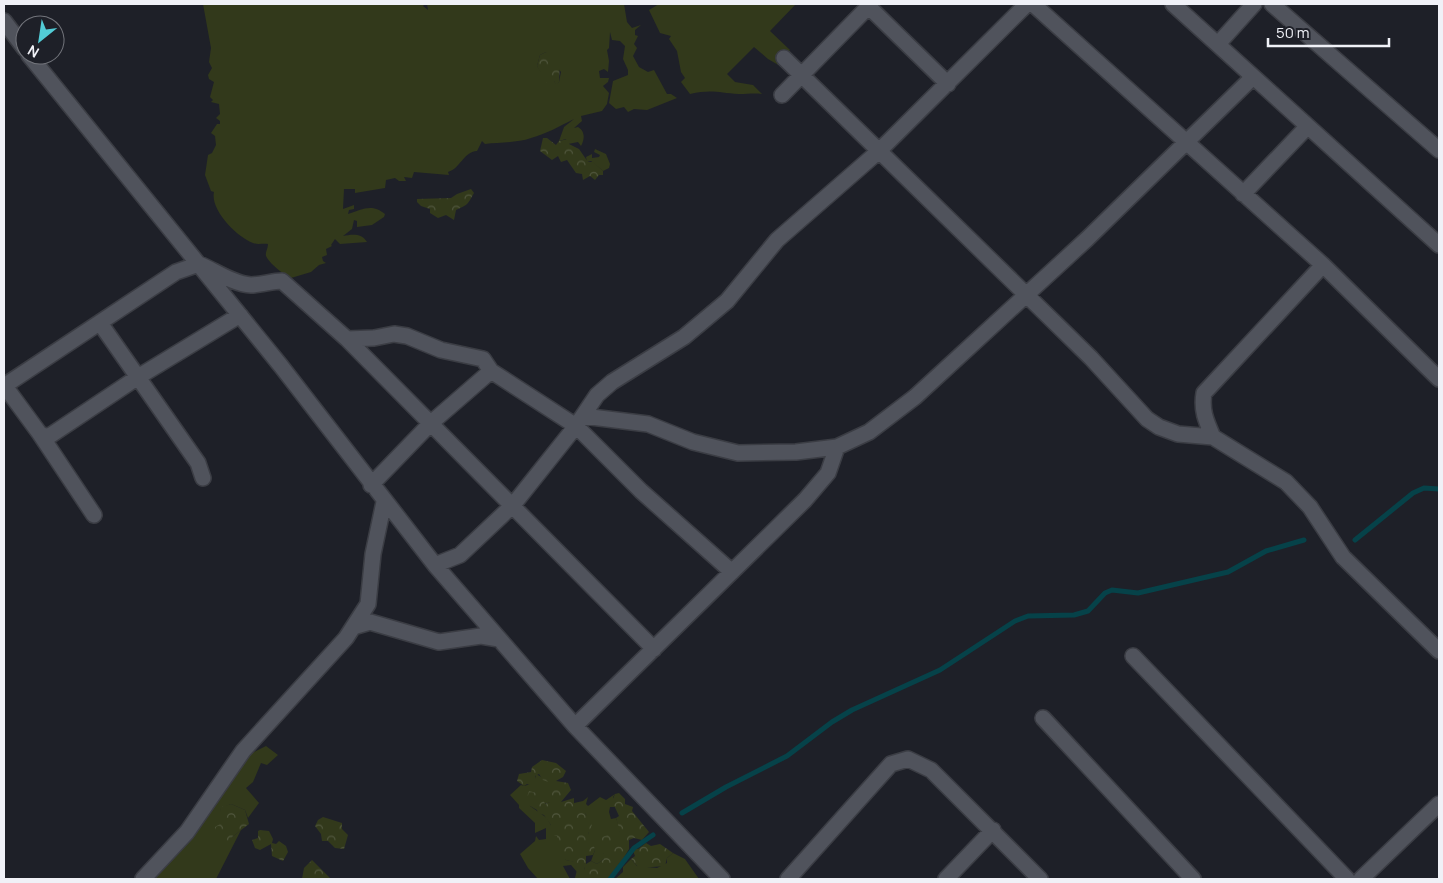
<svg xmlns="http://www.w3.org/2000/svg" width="1443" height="883" font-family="Manrope,sans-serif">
	<defs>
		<pattern id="forest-crowns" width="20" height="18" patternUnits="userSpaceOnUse" patternTransform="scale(1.25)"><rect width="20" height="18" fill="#32391b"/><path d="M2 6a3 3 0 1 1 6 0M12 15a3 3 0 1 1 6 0" fill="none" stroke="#50563d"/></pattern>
	</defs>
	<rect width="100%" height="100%" fill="#1e2028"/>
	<path fill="#32391b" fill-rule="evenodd" d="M 203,4 L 425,4 L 423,6 L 428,10 L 427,4 L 624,4 L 627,22 L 632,28 L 641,25 L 635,30 L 635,35 L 638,36 L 634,44 L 637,48 L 633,56 L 639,67 L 648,72 L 654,70 L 667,94 L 671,94 L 677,98 L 647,110 L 634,109 L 628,112 L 624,107 L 616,109 L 609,103 L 613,81 L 628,75 L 628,70 L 623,59 L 625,46 L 620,41 L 612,40 L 610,32 L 609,48 L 607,50 L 609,61 L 608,72 L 604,69 L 599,71 L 600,78 L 609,78 L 608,82 L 603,86 L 609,93 L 607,104 L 602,111 L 581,116 L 582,121 L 574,128 L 578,127 C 585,131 585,139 581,146 L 578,142 L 568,144 L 566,139 L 559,141 L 564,127 L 574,119 C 560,126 546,134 531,138 C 517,143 500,142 485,144 L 482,141 L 477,151 C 463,152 461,168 448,172 L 449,175 L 414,172 L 412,178 L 404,177 L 406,181 L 399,181 L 395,178 L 386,180 L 385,188 L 355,193 L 355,189 L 344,189 L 343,209 L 354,205 L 354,209 L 349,210 L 348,214 C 362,210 371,203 385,214 L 384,217 L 372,225 L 357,227 L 357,221 L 354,220 L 352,229 L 343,236 C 352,234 362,233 367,242 L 340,244 L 335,239 L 331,245 L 332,246 L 326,249 L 327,255 L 322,257 L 323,261 L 326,263 L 319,265 L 311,272 L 291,278 C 283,274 269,263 266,256 C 265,252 268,249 268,244 C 263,243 258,245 253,243 C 237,237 210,210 214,192 L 211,191 L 205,175 L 208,155 L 212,153 L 216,145 L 215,136 L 211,133 L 217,124 L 220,124 L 220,121 L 216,118 L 220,114 L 219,104 L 211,102 L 213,100 L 210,97 L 214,82 L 209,79 L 208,75 L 212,68 L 209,62 L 211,48 ZM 546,52 L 561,72 L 559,82 L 556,84 L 554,81 L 547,80 L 537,66 L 540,55 Z
		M 659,4 L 796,4 L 770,31 L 790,50 L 785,56 L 787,70 L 768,59 L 754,47 L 727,74 L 735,82 L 753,85 L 762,94 C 754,93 748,94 739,94 C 719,93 712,89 690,94 L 681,82 L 685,78 L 681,72 L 677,51 L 669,39 L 671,36 L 660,33 L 649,10 Z
		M 595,149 L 606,154 L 610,164 L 609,168 L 603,171 L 591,161 L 587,162 L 586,157 L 592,154 L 592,158 L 599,157 L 600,155 L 594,152 Z
		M 266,746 L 278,755 L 267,765 L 261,763 L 253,782 L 246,788 L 259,803 L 248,818 L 245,810 L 231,804 L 221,808 L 220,824 L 223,835 L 232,837 L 241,830 L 216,879 L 152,879 L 200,818 L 206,818 L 242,758 Z
		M 536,774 L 547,780 L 556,781 L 551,802 L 544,804 L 540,796 L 533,792 L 528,797 L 530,806 L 547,818 L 557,836 L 566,860 L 586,864 L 584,870 L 577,872 L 571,865 L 563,866 L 570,879 L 538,879 L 528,868 L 520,854 L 535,841 L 536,836 L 539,840 L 546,839 L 546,828 L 535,833 L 535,823 L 519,808 L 519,805 L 510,795 L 521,785 L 524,786 L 534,783 Z
		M 615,794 L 613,797 L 615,807 L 610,807 L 609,812 L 611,819 L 616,818 L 621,831 C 611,836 605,838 601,849 L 604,854 L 604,859 L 597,864 L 591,861 L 595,850 L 588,834 C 593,821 585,810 574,803 L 583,801 L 588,797 L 586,804 L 588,806 L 600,797 L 606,800 Z
		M 673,853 L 685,859 L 699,879 L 615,879 L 623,872 L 623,867 L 631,859 L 637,866 L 657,868 L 667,863 L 667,858 Z"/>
	<path fill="url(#forest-crowns)" d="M 546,52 L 555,55 L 560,63 L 559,82 L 556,85 L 554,81 L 547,83 L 537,66 L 540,55 Z
		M 543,138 L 547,138 L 556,145 L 559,141 L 568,139 L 569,144 L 579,149 L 588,162 L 593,162 L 603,171 L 603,175 L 599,175 L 595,180 L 590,176 L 583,180 L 582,174 L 576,173 L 567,160 L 561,162 L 558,156 L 552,160 L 540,151 Z
		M 471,189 L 474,193 C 467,205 469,204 456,210 L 454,220 L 446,215 L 438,218 L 430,213 L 430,209 L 421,206 L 417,202 L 417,199 L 451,198 L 457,194 Z
		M 542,760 L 556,763 L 566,771 L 563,777 L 556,781 L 568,783 L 571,790 L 561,802 L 574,798 L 574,803 L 582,804 L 586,815 L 592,818 L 592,825 L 588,834 L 591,835 L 595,850 L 593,855 L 586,856 L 586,864 L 591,861 L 597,864 L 604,859 L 604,854 L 600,852 L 602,837 L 620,831 L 616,818 L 619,816 L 612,801 L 615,794 L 619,793 L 625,799 L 625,804 L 633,807 L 632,811 L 649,832 L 642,840 L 634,838 L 629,840 L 629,849 L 622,861 L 623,864 L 610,879 L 570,879 L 575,878 L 577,870 L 584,870 L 585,866 L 582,868 L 576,868 L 574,862 L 566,860 L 557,849 L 557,836 L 548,834 L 551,825 L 544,815 L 538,813 L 537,810 L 525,803 L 529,791 L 541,794 L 545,804 L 550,802 L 547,798 L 552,797 L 552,789 L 555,781 L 551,783 L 543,780 L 539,774 L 535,776 L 535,787 L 527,784 L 524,786 L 517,781 L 519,774 L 531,772 L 532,767 Z
		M 231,804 L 245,810 L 249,824 L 232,837 L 230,842 L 225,843 L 222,835 L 216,834 L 215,827 L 220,824 L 218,822 L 221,807 Z
		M 323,817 L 342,823 L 342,829 L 348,835 L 344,849 L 335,848 L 328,841 L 322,841 L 321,834 L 315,826 L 318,820 Z
		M 260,830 L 269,831 L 273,839 L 272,843 L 276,844 L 279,841 L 286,846 L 288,852 L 283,861 L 272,856 L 271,844 L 260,850 L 255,848 L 252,840 L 258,838 L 258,831 Z
		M 646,843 L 651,846 L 660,844 L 673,853 L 667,858 L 665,866 L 639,868 L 631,859 L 635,856 L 632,848 L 638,849 Z
		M 312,860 L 331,879 L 302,879 L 304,868 Z"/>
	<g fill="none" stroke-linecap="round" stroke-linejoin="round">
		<path stroke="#064249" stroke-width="5" d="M 1355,540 L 1413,493 L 1424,488 L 1439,489
			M 682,813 L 726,787 L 787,756 L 832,722 L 852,710 L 940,670 L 1015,621 L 1028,616 L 1074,615 L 1088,611 L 1105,593 L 1112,590 L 1138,593 L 1228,572 L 1266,551 L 1304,540
			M 610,879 L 634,848 L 653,835"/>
		<g stroke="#3b3d44" stroke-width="18">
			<path id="minor" d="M 1033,4 L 1323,265 L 1439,379
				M 1173,4 L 1439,245
				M 1272,4 L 1439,150
				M 868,6 L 948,84
				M 4,21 L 25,49
				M 1218,44 L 1254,4
				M 29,55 L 281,366 L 435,565 L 575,726 L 722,879
				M 784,58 L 1091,358 L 1147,419 L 1159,427 L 1178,434 L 1213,437 L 1286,482 L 1310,507 L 1343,557 L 1439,651
				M 782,95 L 871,4
				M 1243,194 L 1307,127
				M 100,323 L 198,463 L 203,478
				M 347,339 L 374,338 L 394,334 L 407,336 L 441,350 L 483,359 L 491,371 L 576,426 L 641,491 L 732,572
				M 4,385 L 40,434 L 48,437 L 138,377 L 240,315
				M 4,386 L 176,272 L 199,264 C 214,270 233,284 251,285 C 261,285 272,281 282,281 L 347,339 L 654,649
				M 583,416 L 648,424 L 693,442 L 738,453 L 796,452 L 837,447 L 869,432 L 915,397 L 1087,239 L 1252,78
				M 40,434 L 94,515
				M 1213,437 C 1206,421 1201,410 1204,393 L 1323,265
				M 371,485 L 431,423 L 491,371
				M 435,565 L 460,555 L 513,505 L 576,426 L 597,395 L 612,382 L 684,337 L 727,301 L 777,240 L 879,151 L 1027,4
				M 353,627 L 370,622 L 439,642 L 481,636 L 499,639
				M 1133,656 L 1347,879
				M 1043,718 L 1193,879
				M 575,726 L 805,500 L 828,473 L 837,447
				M 143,879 L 187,832 L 243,751 L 346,638 L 368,604 L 373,554 L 384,502
				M 788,879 L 891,764 L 908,759 L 931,770 L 1040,879
				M 946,879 L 993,830
				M 1361,879 L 1439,804"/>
		</g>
		<use href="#minor" stroke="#50535c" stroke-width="15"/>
	</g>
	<rect width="1443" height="883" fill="none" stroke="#f0f1f7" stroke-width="10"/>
	<g transform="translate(40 40) rotate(210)"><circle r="24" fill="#1e2028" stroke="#72747b"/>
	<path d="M0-4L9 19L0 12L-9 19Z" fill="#52ccd6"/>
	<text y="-8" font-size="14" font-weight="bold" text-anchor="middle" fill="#f0f1f7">N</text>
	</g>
	<path d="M1268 38v8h121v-8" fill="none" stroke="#f0f1f7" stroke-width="2.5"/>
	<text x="1276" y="38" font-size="15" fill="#f0f1f7" stroke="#1e2028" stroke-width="4" paint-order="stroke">50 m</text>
</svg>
